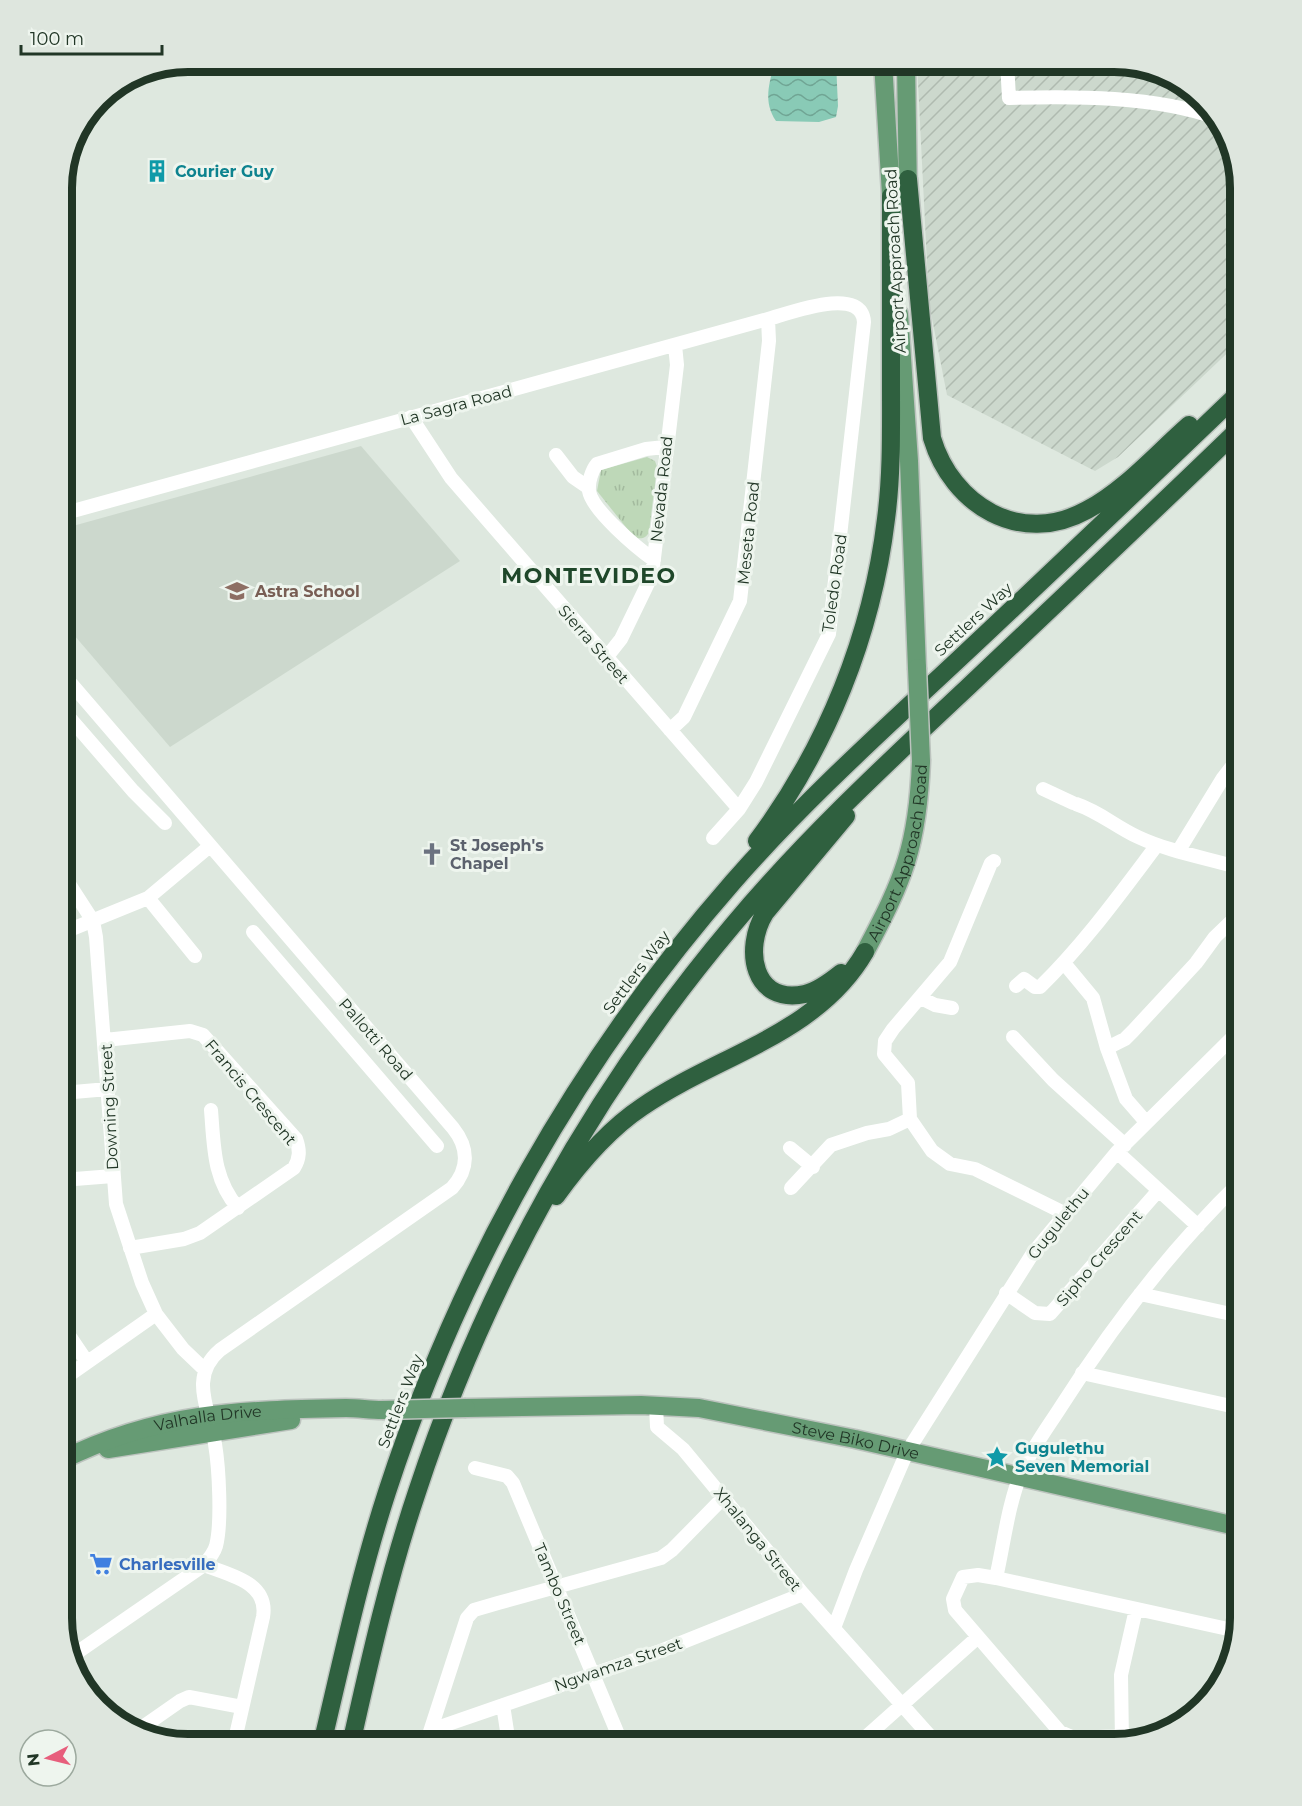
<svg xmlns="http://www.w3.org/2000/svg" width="1302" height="1806" font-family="Montserrat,sans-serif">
	<defs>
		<pattern id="industrial-furrows" width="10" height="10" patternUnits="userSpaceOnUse" patternTransform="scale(1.5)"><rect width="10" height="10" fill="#ccd8cd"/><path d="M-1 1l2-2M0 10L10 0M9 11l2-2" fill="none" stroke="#afbab0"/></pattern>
		<pattern id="park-tufts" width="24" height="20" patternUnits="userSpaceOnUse" patternTransform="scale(1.5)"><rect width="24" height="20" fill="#bed8b8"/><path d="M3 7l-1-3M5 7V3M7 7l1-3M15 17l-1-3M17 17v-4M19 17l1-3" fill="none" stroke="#a3ba9e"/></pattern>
		<pattern id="water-waves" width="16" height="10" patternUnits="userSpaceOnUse" patternTransform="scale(1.5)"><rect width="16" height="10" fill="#89cab6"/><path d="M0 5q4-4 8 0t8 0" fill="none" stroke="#70a594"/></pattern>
	</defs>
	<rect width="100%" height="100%" fill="#dee8df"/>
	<path fill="#ccd8cd" d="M 361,446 L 460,561 L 170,747 L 62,621 L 62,529 Z"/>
	<path fill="url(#industrial-furrows)" d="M 917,62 L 1122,62 L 1178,79 L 1223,124 L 1240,188 L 1240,341 L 1118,457 L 1095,471 L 947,395 L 929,303 Z"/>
	<path fill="url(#park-tufts)" d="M 647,457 L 655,461 L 657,467 L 649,532 C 646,539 639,540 633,536 L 597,491 L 601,470 Z"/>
	<path fill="url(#water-waves)" d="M 775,62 L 836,62 L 838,106 L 836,117 L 819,122 L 776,121 C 763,102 769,83 775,62 Z"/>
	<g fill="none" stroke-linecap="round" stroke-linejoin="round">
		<g stroke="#bcc3be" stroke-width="21">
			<g id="major">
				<path d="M 883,62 L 892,211"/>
				<path d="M 906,62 L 908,195"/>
				<path d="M 899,314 L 909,461 L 917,668"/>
				<path id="s1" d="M 865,952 C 904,879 918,845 921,761"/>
				<path id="s2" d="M 466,1408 L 641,1405 L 699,1408 L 855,1439 L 1240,1527"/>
				<path d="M 108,1449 L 291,1420"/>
				<path id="s3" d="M 62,1460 C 158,1412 241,1410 346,1408 C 358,1408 370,1410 382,1410"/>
			</g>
		</g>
		<g stroke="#bcc3be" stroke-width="21">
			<path id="highway" d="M 908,179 L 932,438 C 952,505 1020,547 1087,510 C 1125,490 1157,453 1189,425
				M 757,841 C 827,747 872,635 886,519 C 892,474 891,429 891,383 C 891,321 891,258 891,196
				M 841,973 C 831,981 818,991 805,994 C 753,1005 743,949 765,913 L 846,816
				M 556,1196 C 579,1164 609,1129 642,1107 C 717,1055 817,1035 865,952
				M 322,1744 C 342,1660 360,1575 387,1492 C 460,1268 578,1059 733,882 C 803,802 882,731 960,658 C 1054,570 1147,481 1240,392
				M 351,1744 C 370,1659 389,1575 417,1492 C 485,1285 593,1091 733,925 C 805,839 887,763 968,687 C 1059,601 1150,515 1240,428"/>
		</g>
		<path stroke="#fff" stroke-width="14" d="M 1007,62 L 1009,98 C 1075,96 1155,96 1217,118
			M 411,417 L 451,478 L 739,809
			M 556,455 L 573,477 L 589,488
			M 62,514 L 768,319 C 790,313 862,285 864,322 L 829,634 L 756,782 L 739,809 L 713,838
			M 654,560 C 637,548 592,510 589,491 C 588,482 592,470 597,464 L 646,449 L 665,447
			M 606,658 L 621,639 L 652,575 L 677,365 L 675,345
			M 62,673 L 453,1128 C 469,1148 469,1169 452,1188 L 220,1350 C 188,1377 210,1411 215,1444 C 219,1468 222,1523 216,1546 C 214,1553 209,1559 204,1565 L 72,1656
			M 62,709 L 133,791 L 165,823
			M 670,730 L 684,717 L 740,601 L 769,341 L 768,319
			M 1043,789 L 1073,803
			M 1076,804 C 1100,812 1116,827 1138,837 C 1170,852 1207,858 1240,868
			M 1179,850 L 1223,778 L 1240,756
			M 994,861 L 991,863 L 950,962 L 893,1029 L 885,1041 L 884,1054 L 908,1083 L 910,1119 L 932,1151 L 950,1164 L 975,1169 L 1064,1213
			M 62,873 L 93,921 L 96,937 L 116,1204 L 142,1283 L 156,1314 L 183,1349 L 205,1370
			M 148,898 L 195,956
			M 253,932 L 437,1146
			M 62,933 L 148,898 L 210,846
			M 1064,963 L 1093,998 L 1107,1048 L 1126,1099 L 1146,1122
			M 1016,986 L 1024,979 L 1035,987 L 1040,987 C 1084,944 1120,894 1157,845
			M 921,998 L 935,1005 L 952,1008
			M 1013,1037 L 1053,1080 L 1125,1145
			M 105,1040 L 190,1031 L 203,1035 L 296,1139 C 300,1150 300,1158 294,1168 L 200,1233 L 184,1239 L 130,1248
			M 1107,1048 L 1125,1039 L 1133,1031 L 1196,963 L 1215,937 L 1240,913
			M 62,1093 L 108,1089
			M 211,1110 C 214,1146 213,1179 238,1208
			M 790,1148 L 813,1167
			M 1117,1152 L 1198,1226
			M 62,1180 L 113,1176
			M 791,1188 L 831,1145 L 867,1133 L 889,1129 L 910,1119
			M 1006,1293 L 1035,1313 L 1050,1314 L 1158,1191
			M 1140,1294 L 1240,1316
			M 62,1325 L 87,1362
			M 1082,1373 L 1240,1408
			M 62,1380 L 156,1314
			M 656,1405 L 657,1427 L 683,1449 L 803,1594 L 937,1744
			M 475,1468 L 507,1476 L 513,1483 L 622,1744
			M 204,1565 C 229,1575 269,1582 263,1617 L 234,1744
			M 996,1578 C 1004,1543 1008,1504 1022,1471 C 1032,1448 1048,1427 1062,1405 C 1113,1325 1172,1248 1240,1182
			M 834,1628 L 856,1570 L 907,1452 L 1033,1253 L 1117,1152 L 1240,1030
			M 503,1705 L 509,1744
			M 431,1730 L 663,1650 L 803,1594
			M 137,1731 L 180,1701 L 189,1697 L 242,1707
			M 1149,1735 L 1074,1738 L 1060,1732 L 955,1610 L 953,1599 L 963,1577 L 978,1575 L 996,1578 L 1237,1631
			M 1122,1742 L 1121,1675 L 1136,1609
			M 426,1744 L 467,1618 L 474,1610 L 498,1603 L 661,1558 L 672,1550 L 724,1497
			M 858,1744 L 978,1637"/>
		<use href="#major" stroke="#669b74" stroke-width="18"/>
		<use href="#highway" stroke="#2f603f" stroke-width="18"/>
		<g stroke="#bcc3be" stroke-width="21" stroke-linecap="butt">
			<path id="major-bridge" d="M 917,668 L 921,761
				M 382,1410 L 466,1408"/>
		</g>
		<use href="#major-bridge" stroke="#669b74" stroke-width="18"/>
	</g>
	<defs>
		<g id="building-bare" transform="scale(1.8)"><path d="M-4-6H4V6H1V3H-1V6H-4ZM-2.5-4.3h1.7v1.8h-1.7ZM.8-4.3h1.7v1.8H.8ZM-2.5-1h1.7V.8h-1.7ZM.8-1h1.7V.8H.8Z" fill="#0f9aa8" stroke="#eef5ee" stroke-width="2.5" paint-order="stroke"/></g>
		<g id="school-bare" transform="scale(1.8)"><path d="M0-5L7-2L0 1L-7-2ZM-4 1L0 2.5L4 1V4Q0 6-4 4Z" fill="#8d6e63" stroke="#eef5ee" stroke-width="2.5" paint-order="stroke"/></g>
		<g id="church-bare" transform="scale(1.8)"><path d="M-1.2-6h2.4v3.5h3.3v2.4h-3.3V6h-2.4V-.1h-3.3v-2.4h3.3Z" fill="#6b7280" stroke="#eef5ee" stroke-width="2.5" paint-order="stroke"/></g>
		<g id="sight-bare" transform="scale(1.8)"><path d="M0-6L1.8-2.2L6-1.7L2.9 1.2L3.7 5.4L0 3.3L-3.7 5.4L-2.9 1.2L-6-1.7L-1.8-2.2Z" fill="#0f9aa8" stroke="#eef5ee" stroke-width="2.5" paint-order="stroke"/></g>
		<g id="supermarket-bare" transform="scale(1.8)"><path d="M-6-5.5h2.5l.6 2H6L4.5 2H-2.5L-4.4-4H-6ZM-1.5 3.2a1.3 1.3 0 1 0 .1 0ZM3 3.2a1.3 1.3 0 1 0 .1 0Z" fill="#3f7fe0" stroke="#eef5ee" stroke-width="2.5" paint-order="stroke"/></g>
	</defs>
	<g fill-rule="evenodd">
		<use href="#building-bare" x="157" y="171"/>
		<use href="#school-bare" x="237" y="591"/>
		<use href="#church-bare" x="432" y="854"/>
		<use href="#sight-bare" x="997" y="1457"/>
		<use href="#supermarket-bare" x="101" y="1564"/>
	</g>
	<g text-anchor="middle" stroke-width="6" stroke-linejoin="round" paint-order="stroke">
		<g font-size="16" font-weight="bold" fill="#0d838f" stroke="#eef5ee" text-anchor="start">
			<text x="175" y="177">Courier Guy</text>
			<text x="1015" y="1454">Gugulethu<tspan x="1015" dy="18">Seven Memorial</tspan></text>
		</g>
		<g font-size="16" fill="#213626" stroke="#eef5ee">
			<text transform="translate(895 261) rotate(-93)" y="6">Airport Approach Road</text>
			<text transform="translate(456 405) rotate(-15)" y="6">La Sagra Road</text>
			<text transform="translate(661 489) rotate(-84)" y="6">Nevada Road</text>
			<text transform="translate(748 533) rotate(-84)" y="6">Meseta Road</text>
			<text transform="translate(834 583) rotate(-82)" y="6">Toledo Road</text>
			<text transform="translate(973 619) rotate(-43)" y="6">Settlers Way</text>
			<text transform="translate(594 644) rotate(49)" y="6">Sierra Street</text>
			<text dy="6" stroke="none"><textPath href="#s1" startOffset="106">Airport Approach Road</textPath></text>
			<text transform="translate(636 972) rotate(-53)" y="6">Settlers Way</text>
			<text transform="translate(376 1039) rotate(49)" y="6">Pallotti Road</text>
			<text transform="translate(251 1092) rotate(50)" y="6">Francis Crescent</text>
			<text transform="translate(109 1107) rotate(-93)" y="6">Downing Street</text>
			<text transform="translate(1058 1223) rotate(-51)" y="6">Gugulethu</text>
			<text transform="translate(1099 1258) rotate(-49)" y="6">Sipho Crescent</text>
			<text transform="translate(400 1401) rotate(-69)" y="6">Settlers Way</text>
			<text dy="6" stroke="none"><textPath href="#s3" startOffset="153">Valhalla Drive</textPath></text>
			<text dy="6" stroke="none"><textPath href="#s2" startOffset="393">Steve Biko Drive</textPath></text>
			<text transform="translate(758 1539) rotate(51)" y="6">Xhalanga Street</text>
			<text transform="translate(560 1594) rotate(67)" y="6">Tambo Street</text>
			<text transform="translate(618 1664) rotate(-19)" y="6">Ngwamza Street</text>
		</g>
		<g font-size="16" font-weight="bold" fill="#785e54" stroke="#eef5ee" text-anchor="start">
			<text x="255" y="597">Astra School</text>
		</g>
		<g font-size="16" font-weight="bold" fill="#5b616d" stroke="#eef5ee" text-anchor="start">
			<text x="450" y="851">St Joseph's<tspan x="450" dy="18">Chapel</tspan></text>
		</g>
		<g font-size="16" font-weight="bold" fill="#366cbe" stroke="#eef5ee" text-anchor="start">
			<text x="119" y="1570">Charlesville</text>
		</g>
		<g font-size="22" font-weight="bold" letter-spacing="1.5" fill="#1f472a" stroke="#eef5ee">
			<text x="589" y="583">MONTEVIDEO</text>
		</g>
	</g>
	<path d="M0 0H1302V1806H0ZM188 72H1114A116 116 0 0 1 1230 188V1618A116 116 0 0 1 1114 1734H188A116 116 0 0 1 72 1618V188A116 116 0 0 1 188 72Z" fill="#dee6de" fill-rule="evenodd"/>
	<path fill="none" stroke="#213626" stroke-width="8" d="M188 72H1114A116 116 0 0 1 1230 188V1618A116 116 0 0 1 1114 1734H188A116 116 0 0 1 72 1618V188A116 116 0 0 1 188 72Z"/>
	<g transform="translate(48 1758) rotate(263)"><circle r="28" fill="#eef5ee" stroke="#9ca99e" stroke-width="1.5"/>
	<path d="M0-4.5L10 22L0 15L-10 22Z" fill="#e75e7c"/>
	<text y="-9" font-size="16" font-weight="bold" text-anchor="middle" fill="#213626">N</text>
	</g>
	<path d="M21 45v9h141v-9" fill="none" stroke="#213626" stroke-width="3"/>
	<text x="30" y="45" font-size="18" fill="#213626" stroke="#eef5ee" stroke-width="4.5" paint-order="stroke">100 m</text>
</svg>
